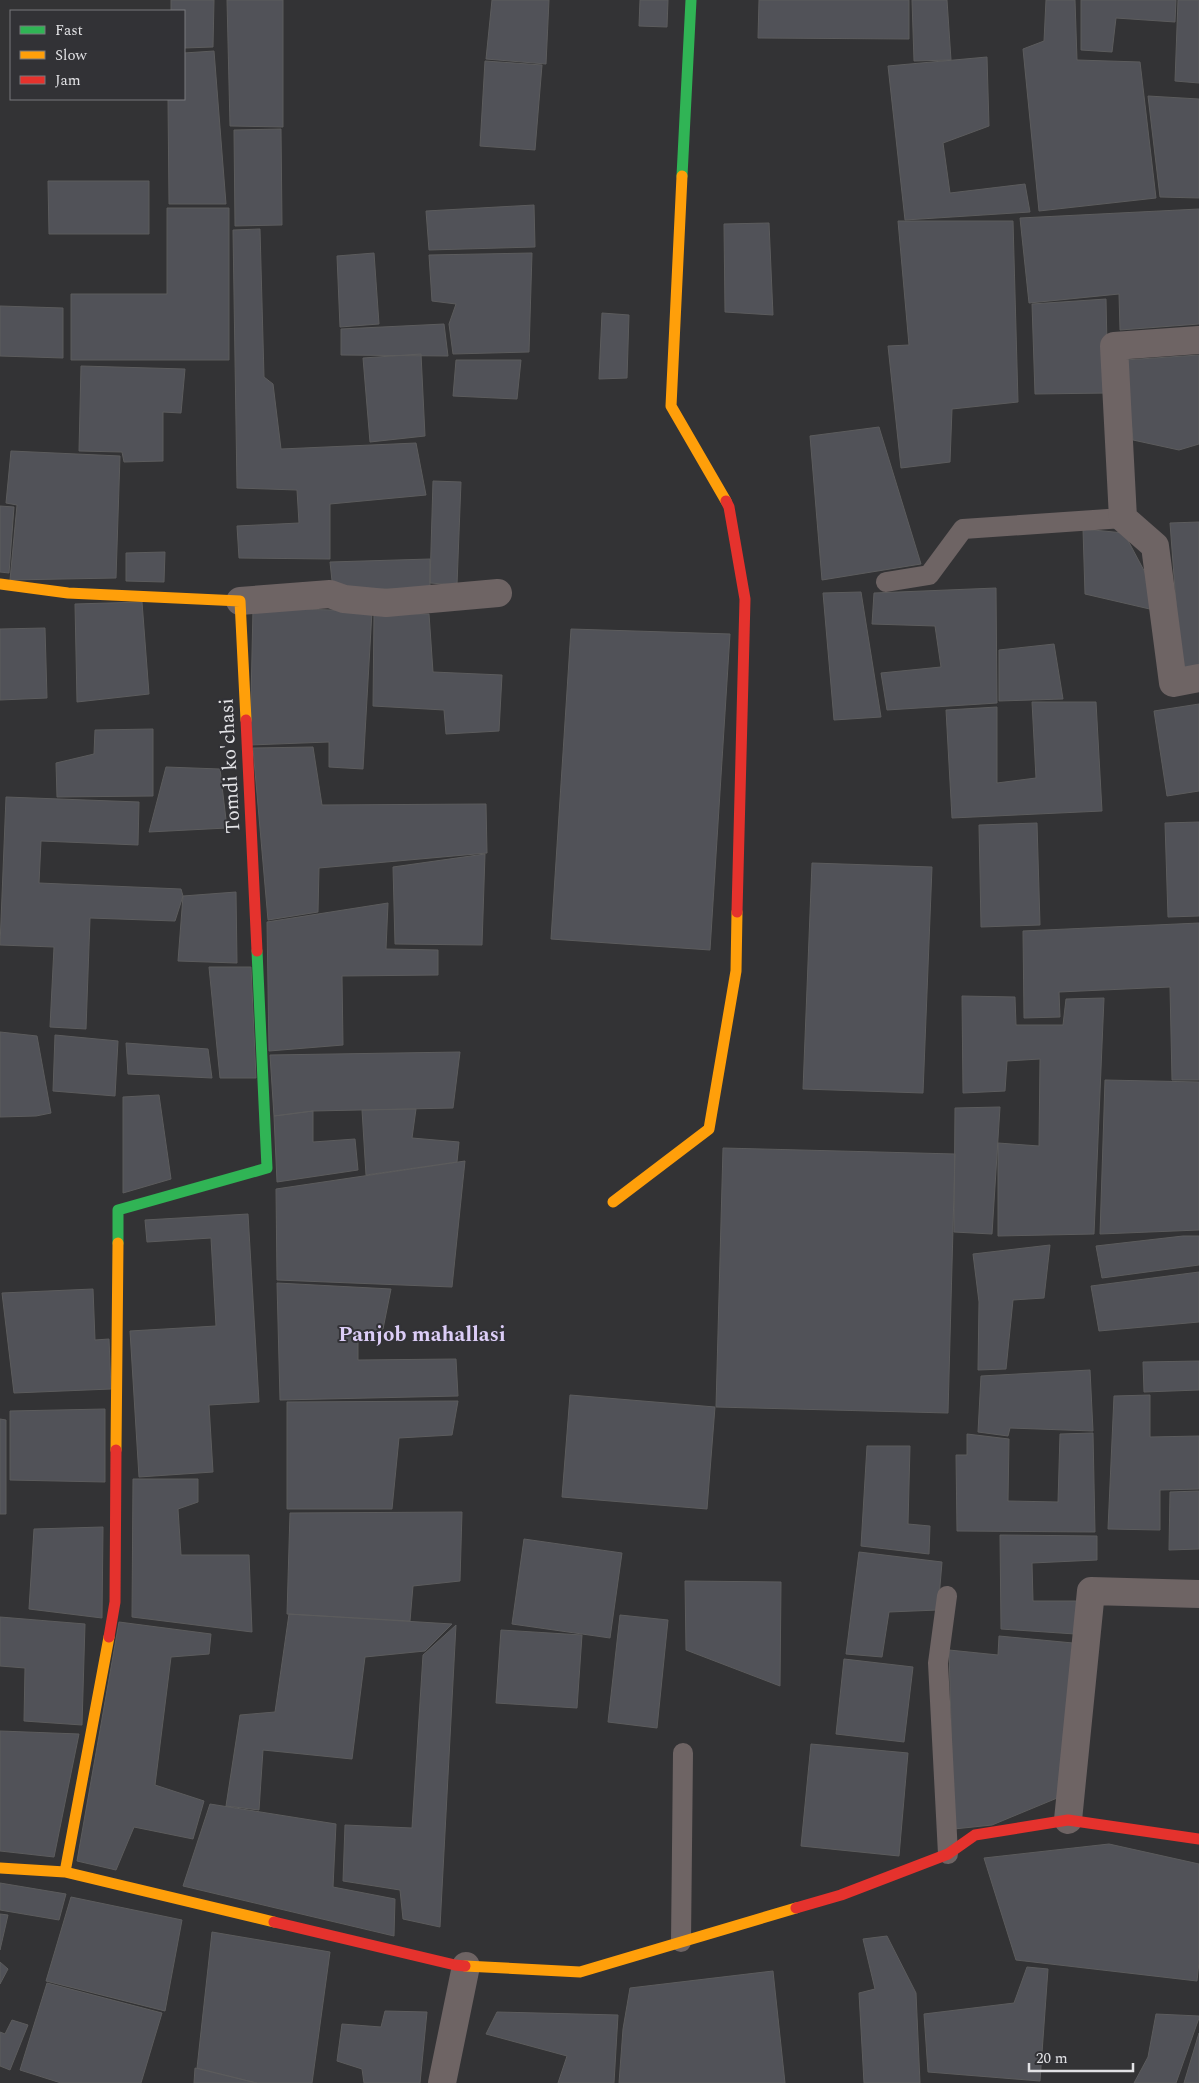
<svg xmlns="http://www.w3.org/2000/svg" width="1199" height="2083" font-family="Spectral,serif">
	<rect width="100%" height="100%" fill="#333335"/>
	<path fill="#515258" stroke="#5c5c5d" d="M 171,0 L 214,0 L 213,47 L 184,48 L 184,11 L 171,11 Z
		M 227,0 L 283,0 L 283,127 L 230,126 Z
		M 492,0 L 549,0 L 546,64 L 486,59 Z
		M 640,0 L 668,0 L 667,27 L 639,26 Z
		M 759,0 L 909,0 L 909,39 L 758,38 Z
		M 912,0 L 947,0 L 951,60 L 914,61 Z
		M 1046,0 L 1075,0 L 1077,60 L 1140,62 L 1156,198 L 1039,211 L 1023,49 L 1044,41 Z
		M 1081,0 L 1176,0 L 1175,22 L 1116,18 L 1112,52 L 1081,50 Z
		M 1178,0 L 1199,0 L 1199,83 L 1175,81 Z
		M 214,51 L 226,204 L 169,204 L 168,99 L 184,99 L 184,53 Z
		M 987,57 L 989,126 L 943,143 L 950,193 L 1025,184 L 1030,212 L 905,220 L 888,66 Z
		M 485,61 L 542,65 L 535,150 L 480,146 Z
		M 1148,96 L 1199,99 L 1199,198 L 1160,197 Z
		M 281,129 L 282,225 L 235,226 L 234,130 Z
		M 48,181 L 149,181 L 149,234 L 49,234 Z
		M 534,205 L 535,247 L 429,250 L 426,211 Z
		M 167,208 L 229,208 L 229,360 L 71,360 L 71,294 L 167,294 Z
		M 1199,209 L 1199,324 L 1120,330 L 1119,294 L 1029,303 L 1020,218 Z
		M 898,221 L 1013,221 L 1018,402 L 952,409 L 950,462 L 901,468 L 888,346 L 909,345 Z
		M 769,223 L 773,315 L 725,312 L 724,224 Z
		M 260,229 L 264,377 L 273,384 L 281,449 L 416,443 L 426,495 L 330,504 L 330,559 L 239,558 L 237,526 L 299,523 L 297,490 L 237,488 L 233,230 Z
		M 374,253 L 379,324 L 340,327 L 337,256 Z
		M 532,253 L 529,352 L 453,354 L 449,324 L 456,304 L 432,301 L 429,255 Z
		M 1106,299 L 1108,393 L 1035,394 L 1032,304 Z
		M 0,306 L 63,308 L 63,358 L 0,356 Z
		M 602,313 L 629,315 L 627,378 L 599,379 Z
		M 444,324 L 448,356 L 341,355 L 341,329 Z
		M 421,354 L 425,436 L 370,442 L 363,358 Z
		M 1199,355 L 1199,444 L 1179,450 L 1133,440 L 1125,360 Z
		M 456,360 L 521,360 L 517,399 L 453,396 Z
		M 81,366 L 185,369 L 181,413 L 163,412 L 163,461 L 124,462 L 122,452 L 79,451 Z
		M 879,427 L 921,564 L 822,580 L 810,436 Z
		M 11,451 L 120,456 L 116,578 L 10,580 L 17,505 L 6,503 Z
		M 433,481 L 461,482 L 457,585 L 430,583 Z
		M 0,506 L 14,507 L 9,573 L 0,572 Z
		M 1199,522 L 1199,667 L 1181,669 L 1170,523 Z
		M 1083,529 L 1124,533 L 1148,578 L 1154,610 L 1085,594 Z
		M 165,552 L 164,582 L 126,581 L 126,553 Z
		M 430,559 L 430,588 L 333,590 L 330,562 Z
		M 996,588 L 997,703 L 887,710 L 881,673 L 941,667 L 935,626 L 872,624 L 874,593 Z
		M 861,592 L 881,717 L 834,720 L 823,593 Z
		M 142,602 L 149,694 L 77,702 L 75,604 Z
		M 253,608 L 372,611 L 363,769 L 329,767 L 329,742 L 250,745 Z
		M 374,613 L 429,614 L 433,672 L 502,675 L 499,731 L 446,734 L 444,710 L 373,706 Z
		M 45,628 L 47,698 L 0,700 L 0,629 Z
		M 571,629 L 730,634 L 710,950 L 551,939 Z
		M 1054,644 L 1063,699 L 999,701 L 999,650 Z
		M 1032,702 L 1096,702 L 1102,811 L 952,818 L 946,710 L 997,707 L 997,783 L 1036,778 Z
		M 1199,704 L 1199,791 L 1167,796 L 1154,711 Z
		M 153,729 L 153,796 L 57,797 L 56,763 L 94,754 L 95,730 Z
		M 313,747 L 322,805 L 486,804 L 487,853 L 319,868 L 318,912 L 268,920 L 253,748 Z
		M 166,767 L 220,769 L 227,828 L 149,832 Z
		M 6,797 L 139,802 L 138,845 L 41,841 L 39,883 L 181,889 L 183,896 L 175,921 L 90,918 L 86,1029 L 50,1027 L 54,947 L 0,945 Z
		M 1199,822 L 1199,916 L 1168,917 L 1165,823 Z
		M 1037,823 L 1040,925 L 981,927 L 979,825 Z
		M 485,854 L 482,945 L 395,944 L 393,867 Z
		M 812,863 L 932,867 L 923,1093 L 803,1089 Z
		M 236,892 L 237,963 L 178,961 L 183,896 Z
		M 388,903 L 386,949 L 438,950 L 438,975 L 342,976 L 343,1045 L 269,1051 L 267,922 Z
		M 1199,923 L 1199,1080 L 1172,1080 L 1170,987 L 1059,992 L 1060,1017 L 1024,1018 L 1023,931 Z
		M 209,967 L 251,967 L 256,1078 L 220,1078 Z
		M 962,996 L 1015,997 L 1016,1025 L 1063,1025 L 1066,999 L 1104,998 L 1094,1234 L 998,1236 L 998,1143 L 1039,1146 L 1040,1059 L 1007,1061 L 1005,1091 L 963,1093 Z
		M 0,1032 L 37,1036 L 51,1113 L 36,1116 L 0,1117 Z
		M 55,1035 L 118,1041 L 115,1096 L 53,1091 Z
		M 126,1043 L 208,1049 L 212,1078 L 128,1074 Z
		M 460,1052 L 453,1108 L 313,1111 L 274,1116 L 270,1055 Z
		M 1105,1080 L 1199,1082 L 1199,1230 L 1100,1234 Z
		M 159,1095 L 171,1179 L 123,1193 L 123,1097 Z
		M 1000,1107 L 992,1234 L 954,1232 L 955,1108 Z
		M 416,1109 L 412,1138 L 459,1142 L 457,1162 L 366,1175 L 362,1110 Z
		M 313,1111 L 313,1142 L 355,1139 L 358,1170 L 277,1182 L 274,1116 Z
		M 723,1148 L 955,1154 L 948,1413 L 716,1407 Z
		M 465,1161 L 452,1287 L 277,1280 L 276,1189 Z
		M 248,1214 L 259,1402 L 209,1405 L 213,1472 L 139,1477 L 130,1331 L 216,1326 L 211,1238 L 147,1242 L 145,1220 Z
		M 1183,1236 L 1199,1236 L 1199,1265 L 1102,1278 L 1096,1246 Z
		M 1050,1245 L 1044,1298 L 1013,1300 L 1006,1369 L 978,1370 L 979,1302 L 973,1254 Z
		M 1199,1272 L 1199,1322 L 1099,1331 L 1091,1286 Z
		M 277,1283 L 391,1289 L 383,1329 L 358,1336 L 358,1360 L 456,1359 L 458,1396 L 280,1400 Z
		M 93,1289 L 95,1340 L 109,1339 L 111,1389 L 14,1393 L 2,1293 Z
		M 1199,1361 L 1199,1390 L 1144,1392 L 1143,1362 Z
		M 1090,1370 L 1093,1431 L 1010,1428 L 1008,1436 L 978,1432 L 981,1376 Z
		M 570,1395 L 715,1407 L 707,1509 L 562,1497 Z
		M 1150,1395 L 1150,1437 L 1199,1436 L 1199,1489 L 1160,1490 L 1160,1530 L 1108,1529 L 1114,1396 Z
		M 458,1401 L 452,1435 L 399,1438 L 392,1509 L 287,1509 L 287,1402 Z
		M 105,1409 L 105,1482 L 10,1480 L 10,1411 Z
		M 0,1419 L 6,1420 L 6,1514 L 0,1514 Z
		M 1093,1433 L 1095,1532 L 957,1531 L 956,1455 L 967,1455 L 967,1434 L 1009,1439 L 1008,1501 L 1058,1502 L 1060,1434 Z
		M 867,1446 L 910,1446 L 908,1524 L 930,1526 L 929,1554 L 861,1546 Z
		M 133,1479 L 198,1479 L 198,1502 L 178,1509 L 181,1555 L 249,1555 L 252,1632 L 132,1617 Z
		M 1199,1491 L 1199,1549 L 1169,1550 L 1170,1492 Z
		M 462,1512 L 460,1581 L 413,1586 L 410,1621 L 287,1614 L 290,1513 Z
		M 103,1527 L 102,1618 L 29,1609 L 34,1529 Z
		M 1000,1535 L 1097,1536 L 1097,1560 L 1032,1563 L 1033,1601 L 1081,1601 L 1075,1634 L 1001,1629 Z
		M 524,1539 L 622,1553 L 610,1638 L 512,1624 Z
		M 859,1552 L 942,1562 L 938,1610 L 889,1612 L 882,1657 L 846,1654 Z
		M 685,1581 L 781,1582 L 780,1686 L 686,1650 Z
		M 289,1614 L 452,1624 L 425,1651 L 365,1657 L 352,1759 L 263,1750 L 259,1810 L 226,1806 L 240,1715 L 275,1712 Z
		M 620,1615 L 668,1620 L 657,1728 L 608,1722 Z
		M 0,1617 L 85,1624 L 82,1725 L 24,1721 L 25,1668 L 0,1666 Z
		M 119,1622 L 211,1634 L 209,1654 L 171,1657 L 155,1785 L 204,1801 L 193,1839 L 134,1827 L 116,1870 L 77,1861 Z
		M 456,1625 L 440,1927 L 403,1919 L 400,1890 L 343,1881 L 345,1825 L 412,1828 L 423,1655 Z
		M 501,1630 L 582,1635 L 577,1708 L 496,1703 Z
		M 999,1636 L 1073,1643 L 1062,1796 L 992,1825 L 954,1829 L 949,1650 L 998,1655 Z
		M 844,1659 L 913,1667 L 904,1742 L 836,1734 Z
		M 0,1731 L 79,1734 L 54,1857 L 0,1851 Z
		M 811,1744 L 908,1753 L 899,1856 L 801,1846 Z
		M 210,1804 L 336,1824 L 333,1887 L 395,1899 L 394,1936 L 183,1886 Z
		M 1109,1844 L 1199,1864 L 1199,1962 L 1197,1981 L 1016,1960 L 984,1858 Z
		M 0,1883 L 66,1894 L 59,1920 L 0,1910 Z
		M 71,1897 L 182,1920 L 165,2011 L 46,1981 Z
		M 0,1914 L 8,1915 L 0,1950 Z
		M 212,1932 L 330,1952 L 312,2083 L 256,2083 L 197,2068 Z
		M 887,1936 L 916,1993 L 920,2083 L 864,2083 L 859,1993 L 875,1989 L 863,1939 Z
		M 0,1962 L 8,1969 L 0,1984 Z
		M 1027,1967 L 1048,1969 L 1040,2081 L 928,2072 L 924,2014 L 1014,2003 Z
		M 773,1971 L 785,2083 L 619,2083 L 623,2029 L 630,1988 Z
		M 47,1983 L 162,2013 L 141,2083 L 61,2083 L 20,2070 Z
		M 385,2011 L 427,2012 L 420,2083 L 364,2083 L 362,2069 L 337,2061 L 342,2024 L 381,2027 Z
		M 497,2012 L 618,2015 L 614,2083 L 558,2083 L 567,2056 L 486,2034 Z
		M 1156,2014 L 1199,2016 L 1199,2018 L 1176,2083 L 1134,2083 L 1148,2057 Z
		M 12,2020 L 28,2025 L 10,2070 L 0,2066 L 0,2032 L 5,2034 Z
		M 1199,2033 L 1199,2083 L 1184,2083 Z
		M 195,2068 L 257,2083 L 194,2083 Z"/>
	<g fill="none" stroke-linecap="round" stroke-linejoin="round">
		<path stroke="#6e6464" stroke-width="20" d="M 886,582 L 929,575 L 963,529 L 1123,518
			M 947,1596 L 938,1663 L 948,1854
			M 681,1942 L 683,1753"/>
		<path stroke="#6e6464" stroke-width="28" d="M 1199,340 L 1114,346 L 1123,518 L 1155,546 L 1173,683 L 1199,678
			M 240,601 L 330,594 L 344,599 L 386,603 L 498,593
			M 1068,1820 L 1091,1591 L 1199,1594
			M 442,2083 L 466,1966"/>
		<path stroke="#30b455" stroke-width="11" d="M 682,176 L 691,0
			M 118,1243 L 118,1210 L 267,1168 L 257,951"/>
		<path stroke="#ff9f0a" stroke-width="11" d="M 682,176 L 671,406 L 726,501
			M 0,584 L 68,593 L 240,601 L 246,720
			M 613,1202 L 709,1129 L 736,971 L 737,912
			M 116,1450 L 118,1243
			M 0,1868 L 65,1872 L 274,1922
			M 65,1872 L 109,1637
			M 465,1966 L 580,1972 L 796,1908"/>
		<path stroke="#e5322d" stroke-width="11" d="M 726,501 L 729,507 L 745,599 L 737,912
			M 246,720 L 257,951
			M 109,1637 L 115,1602 L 116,1450
			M 796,1908 L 841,1895 L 948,1854 L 975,1835 L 1068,1820 L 1199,1839
			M 274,1922 L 455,1965 L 465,1966"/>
	</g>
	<g text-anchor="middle" stroke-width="4" stroke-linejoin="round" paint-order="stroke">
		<g font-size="20" fill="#e2e2e5" stroke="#323236">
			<text transform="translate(229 766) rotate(-93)" y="7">Tomdi ko'chasi</text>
		</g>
		<g font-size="21" font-weight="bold" fill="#dccdf7" stroke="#323236">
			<text x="422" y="1341">Panjob mahallasi</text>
		</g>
	</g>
	<rect x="10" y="10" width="175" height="90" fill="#323236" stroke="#78787c"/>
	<rect x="20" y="26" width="25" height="8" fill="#30b455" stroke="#78787c"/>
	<text x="55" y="35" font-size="15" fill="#e2e2e5">Fast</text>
	<rect x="20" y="51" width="25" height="8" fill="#ff9f0a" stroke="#78787c"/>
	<text x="55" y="60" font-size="15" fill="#e2e2e5">Slow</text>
	<rect x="20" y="76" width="25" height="8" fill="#e5322d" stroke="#78787c"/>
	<text x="55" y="85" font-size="15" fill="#e2e2e5">Jam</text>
	<path d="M1029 2063v8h104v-8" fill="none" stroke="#e2e2e5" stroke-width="2.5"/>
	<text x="1036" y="2063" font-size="15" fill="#e2e2e5" stroke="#323236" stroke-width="4" paint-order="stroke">20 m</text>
</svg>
